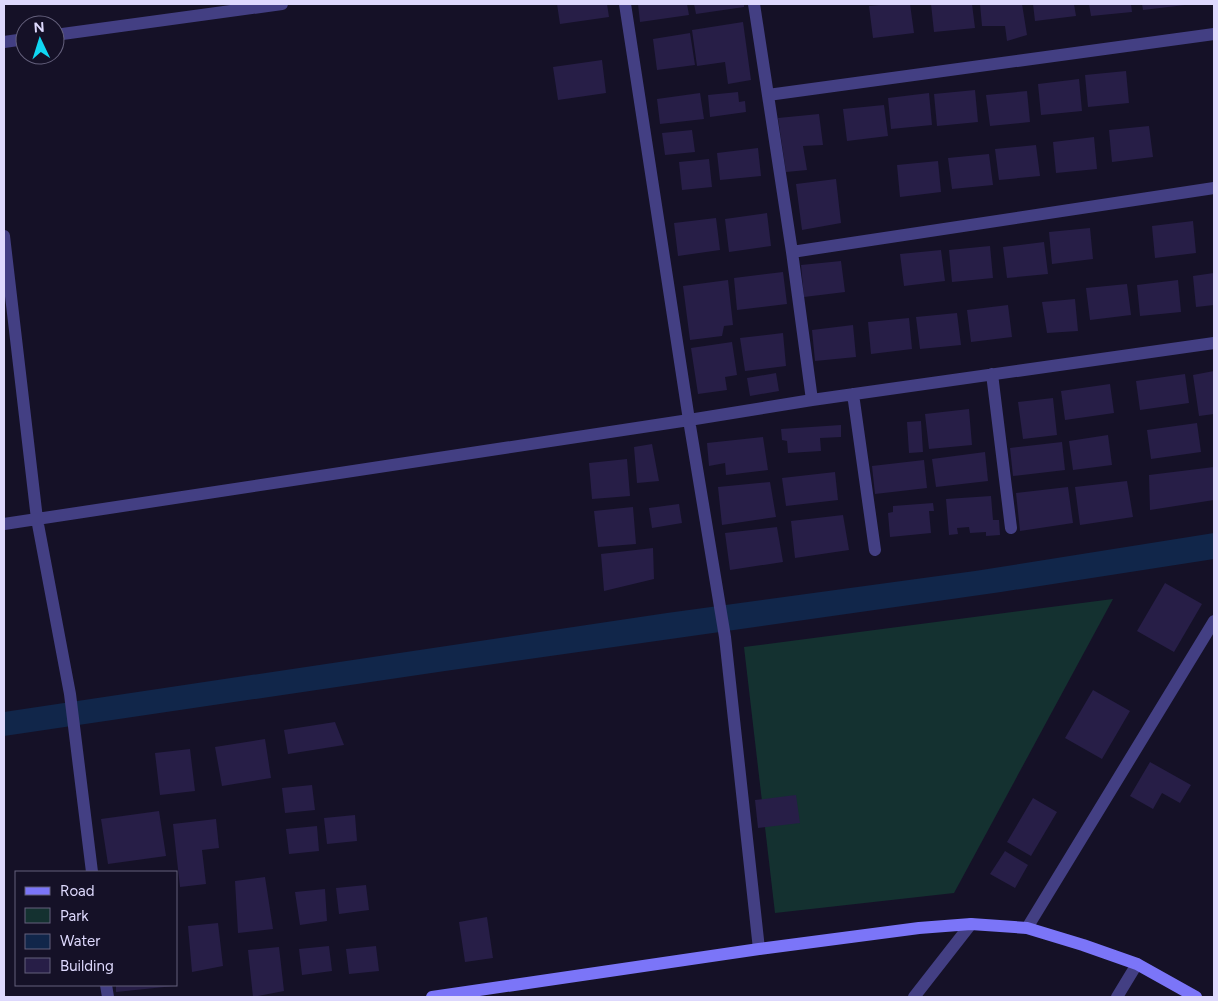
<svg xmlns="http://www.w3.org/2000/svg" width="1218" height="1001" font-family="Figtree,sans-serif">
	<rect width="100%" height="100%" fill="#151127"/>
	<path fill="#143130" d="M 1113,599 L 954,893 L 775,913 L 744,647 Z"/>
	<path fill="#11264a" d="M 1214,533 L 1214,559 L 1001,592 L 445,671 L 4,736 L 4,712 L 667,613 L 975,571 Z"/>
	<path fill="#271e47" d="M 557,4 L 607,4 L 609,17 L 560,24 Z
		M 638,4 L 687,4 L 689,15 L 640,22 Z
		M 694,4 L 744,4 L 744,7 L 696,14 Z
		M 891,4 L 910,4 L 914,33 L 873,38 L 869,6 Z
		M 931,4 L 972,4 L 975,28 L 934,32 Z
		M 980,4 L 1022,4 L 1027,35 L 1007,41 L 1005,26 L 982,26 Z
		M 1033,4 L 1074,4 L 1076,16 L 1035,21 Z
		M 1089,4 L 1131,4 L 1132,12 L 1091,16 Z
		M 1142,4 L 1185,4 L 1185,5 L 1143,10 Z
		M 743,22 L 751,80 L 728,84 L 725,62 L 697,66 L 692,30 Z
		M 690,33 L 695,65 L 657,70 L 653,39 Z
		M 602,60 L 606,93 L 558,100 L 553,67 Z
		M 1126,71 L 1129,103 L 1088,107 L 1085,75 Z
		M 1079,79 L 1082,111 L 1041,115 L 1038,84 Z
		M 975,90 L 978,122 L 937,126 L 934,94 Z
		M 1027,91 L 1030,122 L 990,126 L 986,95 Z
		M 738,92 L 739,102 L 745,101 L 746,112 L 710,117 L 708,95 Z
		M 700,93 L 704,119 L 660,124 L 657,99 Z
		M 929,93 L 932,125 L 891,129 L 888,98 Z
		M 884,105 L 888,136 L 847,141 L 843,109 Z
		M 819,114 L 823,145 L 803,146 L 807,170 L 786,172 L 778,118 Z
		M 1149,126 L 1153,157 L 1112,162 L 1109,130 Z
		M 692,130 L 695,152 L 665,155 L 662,133 Z
		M 1094,137 L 1097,169 L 1056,173 L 1053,142 Z
		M 1036,145 L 1040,176 L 999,180 L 995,149 Z
		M 758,148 L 761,176 L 720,180 L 717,153 Z
		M 989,154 L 993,185 L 952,189 L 948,158 Z
		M 709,159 L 712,187 L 682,190 L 679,162 Z
		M 938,161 L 941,192 L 900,197 L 897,165 Z
		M 836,179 L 841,223 L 802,230 L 796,184 Z
		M 767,213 L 771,246 L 729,252 L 725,219 Z
		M 716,218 L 720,250 L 678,256 L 674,223 Z
		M 1193,221 L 1196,253 L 1155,258 L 1152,226 Z
		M 1090,228 L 1093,259 L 1052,264 L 1049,232 Z
		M 1044,242 L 1048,274 L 1007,278 L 1003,247 Z
		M 990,246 L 993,278 L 952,282 L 949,250 Z
		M 941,250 L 945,281 L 904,286 L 900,254 Z
		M 841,261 L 845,292 L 804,297 L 801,265 Z
		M 783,272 L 787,304 L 737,310 L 734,278 Z
		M 1214,273 L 1214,305 L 1196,307 L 1193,276 Z
		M 728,280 L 733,325 L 724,326 L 722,336 L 690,340 L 683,286 Z
		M 1178,280 L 1181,312 L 1140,316 L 1137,285 Z
		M 1127,284 L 1131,315 L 1090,320 L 1086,288 Z
		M 1075,299 L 1078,331 L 1047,333 L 1042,302 Z
		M 1008,305 L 1012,337 L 971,342 L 967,310 Z
		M 957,313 L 961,345 L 920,349 L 916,317 Z
		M 909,318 L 912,349 L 871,354 L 868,322 Z
		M 853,325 L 856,357 L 815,361 L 812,330 Z
		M 783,333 L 786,366 L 745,371 L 740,338 Z
		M 732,342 L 737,375 L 725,377 L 727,390 L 698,394 L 691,348 Z
		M 1214,371 L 1214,414 L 1199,416 L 1193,375 Z
		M 776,373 L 779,391 L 750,396 L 747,378 Z
		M 1185,374 L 1189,403 L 1140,410 L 1136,381 Z
		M 1110,384 L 1114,413 L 1065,420 L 1061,391 Z
		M 1053,398 L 1057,435 L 1023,439 L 1018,402 Z
		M 969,409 L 972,445 L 929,449 L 925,414 Z
		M 921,421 L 923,452 L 909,453 L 907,422 Z
		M 1197,423 L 1201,452 L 1151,459 L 1147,430 Z
		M 841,425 L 841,437 L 820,438 L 821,451 L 788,453 L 787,441 L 782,440 L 781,429 Z
		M 1108,435 L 1112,465 L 1073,470 L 1069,441 Z
		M 763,437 L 768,470 L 726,475 L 725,463 L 709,466 L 707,443 Z
		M 1062,442 L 1065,470 L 1013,476 L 1010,448 Z
		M 652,444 L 659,481 L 637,483 L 634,447 Z
		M 985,452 L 988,481 L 936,487 L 932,459 Z
		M 627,459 L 630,496 L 592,499 L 589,463 Z
		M 924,460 L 927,488 L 875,494 L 872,466 Z
		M 1214,467 L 1214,500 L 1150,510 L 1149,475 Z
		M 835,472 L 838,500 L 786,506 L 782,478 Z
		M 1127,481 L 1133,517 L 1080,525 L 1075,487 Z
		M 770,482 L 776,517 L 722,525 L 718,487 Z
		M 1068,487 L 1073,523 L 1020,531 L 1016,493 Z
		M 991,496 L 993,520 L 999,520 L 1000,535 L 986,536 L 986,532 L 970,533 L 969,527 L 957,528 L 958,534 L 949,535 L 946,499 Z
		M 933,503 L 934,511 L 929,511 L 931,533 L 890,537 L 888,513 L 893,512 L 893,506 Z
		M 679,504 L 682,523 L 652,528 L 649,508 Z
		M 633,507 L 636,544 L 598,547 L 594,511 Z
		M 843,515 L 849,550 L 795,558 L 791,521 Z
		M 777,527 L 783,562 L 730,570 L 725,533 Z
		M 653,548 L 654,579 L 604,591 L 601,554 Z
		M 1165,583 L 1202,604 L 1174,652 L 1137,631 Z
		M 1093,690 L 1130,711 L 1102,759 L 1065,738 Z
		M 335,722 L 344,745 L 288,754 L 284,730 Z
		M 265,739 L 271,778 L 222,786 L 215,747 Z
		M 190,749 L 195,791 L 160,795 L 155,753 Z
		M 1150,762 L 1191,785 L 1180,803 L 1162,793 L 1153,809 L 1130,796 Z
		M 312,785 L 315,810 L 285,813 L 282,788 Z
		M 796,795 L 800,823 L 758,828 L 755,800 Z
		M 1033,798 L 1057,812 L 1031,856 L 1007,842 Z
		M 159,811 L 166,856 L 108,864 L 101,819 Z
		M 355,815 L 357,841 L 327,844 L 324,818 Z
		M 216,819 L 219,848 L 202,850 L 206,884 L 180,887 L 173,824 Z
		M 317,826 L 319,851 L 289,854 L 286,829 Z
		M 1005,851 L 1028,865 L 1015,888 L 990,874 Z
		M 265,877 L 273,929 L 238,933 L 235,881 Z
		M 366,885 L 369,910 L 339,914 L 336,888 Z
		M 325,889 L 327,921 L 300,925 L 295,892 Z
		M 487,917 L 493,958 L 465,962 L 459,922 Z
		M 218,923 L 223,966 L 192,972 L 188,926 Z
		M 329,946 L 332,971 L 302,975 L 299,949 Z
		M 376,946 L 379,971 L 349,974 L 346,949 Z
		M 279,947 L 284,991 L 253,997 L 248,950 Z
		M 116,985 L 174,985 L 174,986 L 116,992 Z"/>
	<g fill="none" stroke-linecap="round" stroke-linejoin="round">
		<path stroke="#433f83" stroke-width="12" d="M 625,4 L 689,420 L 725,637 L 759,949
			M 754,4 L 792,252 L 812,400
			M 55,35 L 282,4
			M 4,42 L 25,39
			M 768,95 L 1214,34
			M 4,236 L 37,519 L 70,694 L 92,872
			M 792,252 L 1214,188
			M 992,374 L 1011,528
			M 853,394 L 875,550
			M 4,524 L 689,420 L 812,400 L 1214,343
			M 1027,928 L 1214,621
			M 106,985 L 108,997
			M 914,997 L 971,924
			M 1117,997 L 1137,964"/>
		<path stroke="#7b75f8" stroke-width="12" d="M 432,997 L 759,949 L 919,928 L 971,924 L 1027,928 L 1083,945 L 1137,964 L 1196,997"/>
	</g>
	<rect width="1218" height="1001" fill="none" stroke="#ded9fd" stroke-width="10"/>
	<rect x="15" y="871" width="162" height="115" fill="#151127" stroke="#65617d"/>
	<rect x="25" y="887" width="25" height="8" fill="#7b75f8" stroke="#65617d"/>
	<text x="60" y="896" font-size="15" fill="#ded9fd">Road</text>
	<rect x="25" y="908" width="25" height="15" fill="#143130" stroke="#65617d"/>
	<text x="60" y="921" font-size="15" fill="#ded9fd">Park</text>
	<rect x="25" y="934" width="25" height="15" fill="#11264a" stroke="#65617d"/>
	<text x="60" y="946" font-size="15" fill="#ded9fd">Water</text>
	<rect x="25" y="958" width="25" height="15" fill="#271e47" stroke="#65617d"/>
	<text x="60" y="971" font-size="15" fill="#ded9fd">Building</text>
	<g transform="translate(40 40) rotate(356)"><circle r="24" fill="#151127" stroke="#65617d"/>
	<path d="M0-4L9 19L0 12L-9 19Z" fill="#10d7f2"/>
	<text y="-8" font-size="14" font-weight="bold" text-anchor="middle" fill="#ded9fd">N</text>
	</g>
</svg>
